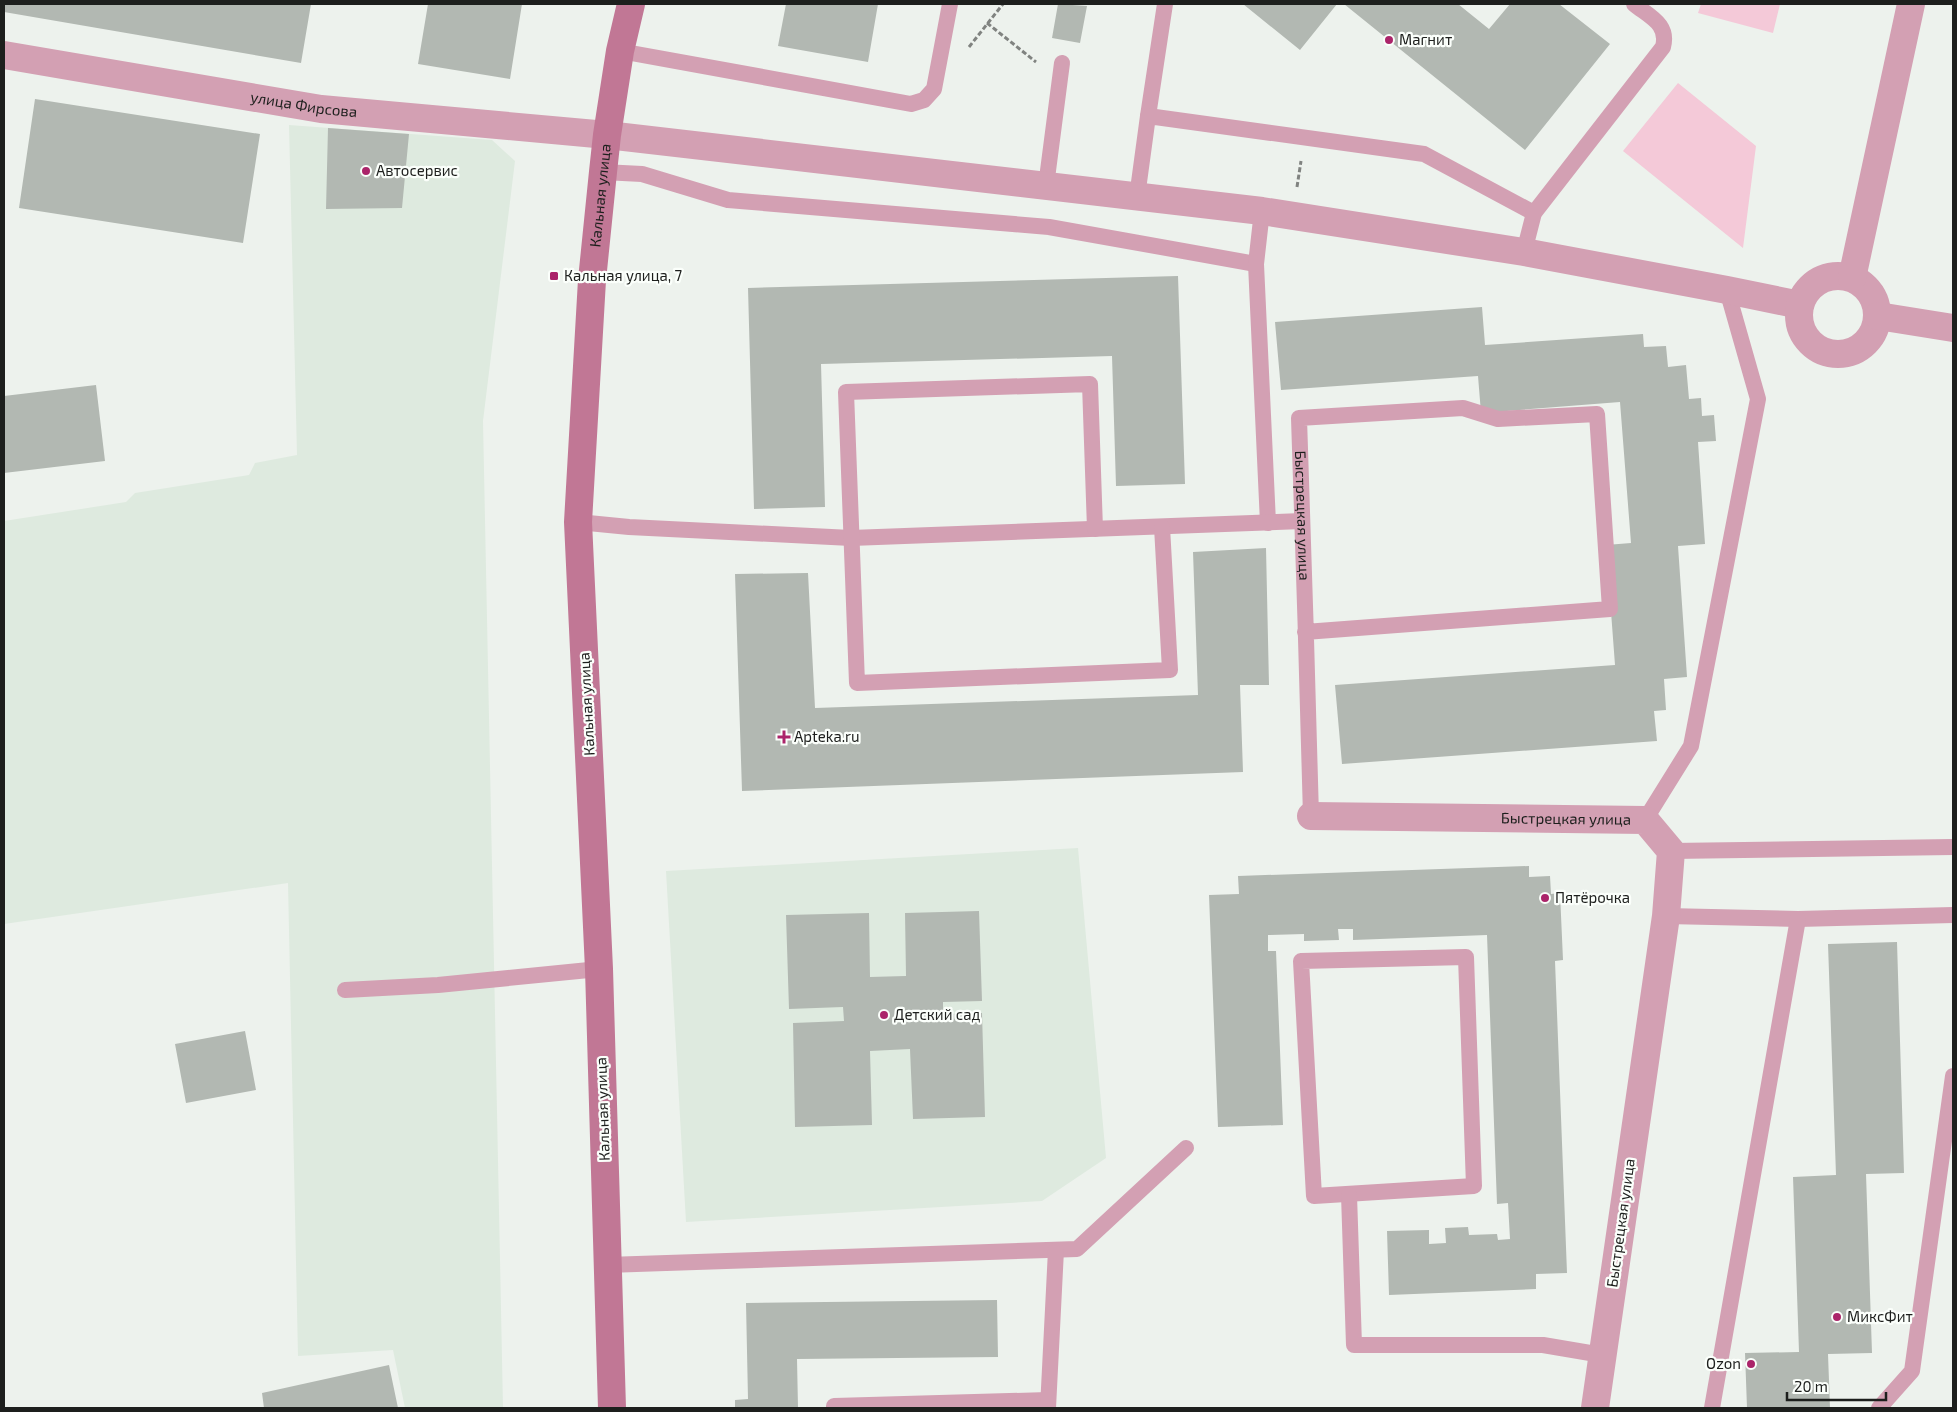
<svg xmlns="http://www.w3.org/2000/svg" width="1957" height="1412" font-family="'Exo 2',sans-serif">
	<rect width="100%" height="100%" fill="#edf2ed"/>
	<path fill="#deeadf" d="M 289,125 L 492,140 L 515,161 L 483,421 L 503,1408 L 405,1408 L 393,1350 L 298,1356 L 288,883 L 4,924 L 4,521 L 126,502 L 135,493 L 249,475 L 255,463 L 297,455 Z
		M 1078,848 L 1106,1158 L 1042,1201 L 686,1222 L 666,871 Z"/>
	<path fill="#f4c9d8" d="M 1701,4 L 1780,4 L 1773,33 L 1698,13 Z
		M 1678,83 L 1756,146 L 1743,248 L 1623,151 Z"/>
	<path fill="#b2b8b2" d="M 4,4 L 311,4 L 301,63 L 4,12 Z
		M 428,4 L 522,4 L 510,79 L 418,64 Z
		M 786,4 L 878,4 L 868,62 L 778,46 Z
		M 1058,4 L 1087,6 L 1080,43 L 1052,38 Z
		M 1243,4 L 1337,4 L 1300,50 Z
		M 1344,4 L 1458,4 L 1489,29 L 1510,4 L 1559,4 L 1610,44 L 1525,150 Z
		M 35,99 L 260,134 L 243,243 L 19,208 Z
		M 328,128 L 409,134 L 402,208 L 326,209 Z
		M 1178,276 L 1185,484 L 1116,486 L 1112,356 L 821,364 L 825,507 L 754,509 L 748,288 Z
		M 1482,307 L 1485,345 L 1643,334 L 1644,347 L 1666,346 L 1668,367 L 1686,365 L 1689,399 L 1701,398 L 1702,416 L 1714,415 L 1716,441 L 1698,442 L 1705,544 L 1678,546 L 1687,677 L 1664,679 L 1666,710 L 1654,711 L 1657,741 L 1342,764 L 1335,685 L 1615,665 L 1606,545 L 1631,543 L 1620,402 L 1481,413 L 1478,376 L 1281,390 L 1275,322 Z
		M 96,385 L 105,461 L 4,473 L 4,396 Z
		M 1266,548 L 1269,685 L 1240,685 L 1243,772 L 742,791 L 735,574 L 808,573 L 815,708 L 1198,695 L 1193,552 Z
		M 1529,866 L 1529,877 L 1550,876 L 1551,894 L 1560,893 L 1563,960 L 1555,961 L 1567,1273 L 1536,1274 L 1536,1289 L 1389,1295 L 1387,1231 L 1429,1230 L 1429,1244 L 1446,1243 L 1445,1228 L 1468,1227 L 1469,1235 L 1497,1234 L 1498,1240 L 1510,1239 L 1508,1203 L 1497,1204 L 1487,935 L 1353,940 L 1353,929 L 1338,929 L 1339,940 L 1304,941 L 1304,934 L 1268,935 L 1268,951 L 1276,951 L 1283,1125 L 1218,1127 L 1209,895 L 1239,894 L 1238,876 Z
		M 979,911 L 982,1001 L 943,1002 L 943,1014 L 982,1013 L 985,1117 L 913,1119 L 910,1049 L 870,1051 L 872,1125 L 795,1127 L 793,1023 L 844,1021 L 843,1007 L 789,1009 L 786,915 L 869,913 L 870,977 L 906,976 L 905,913 Z
		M 1897,942 L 1904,1173 L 1866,1174 L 1872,1353 L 1828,1354 L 1830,1408 L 1747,1408 L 1745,1353 L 1799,1352 L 1793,1177 L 1836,1175 L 1828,944 Z
		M 245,1031 L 256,1090 L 186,1103 L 175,1044 Z
		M 997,1300 L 998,1357 L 797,1359 L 798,1408 L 735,1408 L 735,1400 L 748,1399 L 746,1303 Z
		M 389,1365 L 398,1408 L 264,1408 L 262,1393 Z"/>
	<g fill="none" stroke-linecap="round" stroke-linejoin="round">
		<path stroke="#808380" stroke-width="3" stroke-dasharray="5 2.5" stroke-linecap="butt" d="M 987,23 L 1036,62
			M 969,47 L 1003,4
			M 1297,187 L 1301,161"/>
		<g stroke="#d3a0b3" stroke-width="16">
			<path d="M 620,51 L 911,104 L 924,100 L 934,89 L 950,4"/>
			<path d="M 1148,116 L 1165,4"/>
			<path d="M 603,172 L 642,174 L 728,200 L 1049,227 L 1256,264"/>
			<path d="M 1046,186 L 1062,63"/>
			<path d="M 1137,197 L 1148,116 L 1424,154 L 1534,213"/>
			<path d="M 1262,211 L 1256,264 L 1268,523"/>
			<path d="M 1524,252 L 1534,213 L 1663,47 C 1669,24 1650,17 1634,4"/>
			<path d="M 578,522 L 629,527 L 851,538 L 1302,521"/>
			<path d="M 1095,529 L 1090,384 L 846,392 L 857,683 L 1170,670 L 1162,527"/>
			<path id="s1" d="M 1305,632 L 1610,609 L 1597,414 L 1498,419 L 1463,408 L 1299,418 C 1303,551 1308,683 1311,816"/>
			<path d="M 1645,820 L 1691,746 L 1758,399 L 1727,290"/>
			<path d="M 1671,851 L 1953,847"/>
			<path d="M 1666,916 L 1798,919 L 1953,915"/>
			<path d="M 1466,957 L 1474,1186 L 1314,1196 L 1301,961 Z"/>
			<path d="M 345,990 L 438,985 L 599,969"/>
			<path d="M 1349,1195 L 1354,1345 L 1543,1345 L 1602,1355"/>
			<path d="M 607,1265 L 1077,1249 L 1186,1148"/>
			<path d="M 834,1408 L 834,1406 L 1048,1400"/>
			<path d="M 1048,1408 L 1056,1250"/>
			<path d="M 1712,1408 L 1798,919"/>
			<path d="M 1879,1408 L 1912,1371 L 1953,1076"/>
		</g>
		<g stroke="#d3a0b3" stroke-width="28">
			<path id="s2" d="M 4,55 L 321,109 L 607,135 L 1262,211 L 1524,252 L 1727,290 L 1800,305"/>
			<circle cx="1838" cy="315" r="39"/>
			<path d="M 1852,278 L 1911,4"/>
			<path d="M 1878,316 L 1953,328"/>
			<path id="s3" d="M 1311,816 L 1645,820 L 1671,851 L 1666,916 L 1595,1408"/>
		</g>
		<path stroke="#c17795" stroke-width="28" id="s4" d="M 612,1408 L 599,969 L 578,522 L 592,280 L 603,172 L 607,135 L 620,51 L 631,4"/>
	</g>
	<g fill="#ab246a" stroke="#fbfffb" stroke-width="2">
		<circle cx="1389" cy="40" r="5"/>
		<circle cx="366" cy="171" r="5"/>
		<rect x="549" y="271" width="10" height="10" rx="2.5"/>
		<path d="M781.5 729.5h5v5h5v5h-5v5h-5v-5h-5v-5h5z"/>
		<circle cx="1545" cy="898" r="5"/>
		<circle cx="884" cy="1015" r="5"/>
		<circle cx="1837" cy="1317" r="5"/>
		<circle cx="1751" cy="1364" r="5"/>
	</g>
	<g text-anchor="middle" stroke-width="4.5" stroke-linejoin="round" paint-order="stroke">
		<g font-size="15" fill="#1d1f1d" stroke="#fbfffb" text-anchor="start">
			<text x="1399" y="45">Магнит</text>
			<text x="376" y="176">Автосервис</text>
			<text x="564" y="281">Кальная улица, 7</text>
			<text x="794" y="742">Apteka.ru</text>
			<text x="1555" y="903">Пятёрочка</text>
			<text x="894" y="1020">Детский сад</text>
			<text x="1847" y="1322">МиксФит</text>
			<text x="1741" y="1369" text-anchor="end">Ozon</text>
		</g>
		<g font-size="15" fill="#1d1f1d" stroke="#fbfffb">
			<text dy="5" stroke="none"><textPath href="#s2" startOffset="304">улица Фирсова</textPath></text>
			<text dy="5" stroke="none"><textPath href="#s4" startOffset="1214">Кальная улица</textPath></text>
			<text dy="5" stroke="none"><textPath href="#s1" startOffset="899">Быстрецкая улица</textPath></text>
			<text transform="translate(587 704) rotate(-93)" y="5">Кальная улица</text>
			<text dy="5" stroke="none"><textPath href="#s3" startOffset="255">Быстрецкая улица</textPath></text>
			<text transform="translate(603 1109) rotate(-92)" y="5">Кальная улица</text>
			<text transform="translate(1621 1223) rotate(-82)" y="5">Быстрецкая улица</text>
		</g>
	</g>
	<rect width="1957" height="1412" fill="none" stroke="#1d1f1d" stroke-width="10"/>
	<path d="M1787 1392v8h99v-8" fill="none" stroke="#1d1f1d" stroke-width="2.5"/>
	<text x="1794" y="1392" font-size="15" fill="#1d1f1d" stroke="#fbfffb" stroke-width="4" paint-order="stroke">20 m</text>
</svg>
